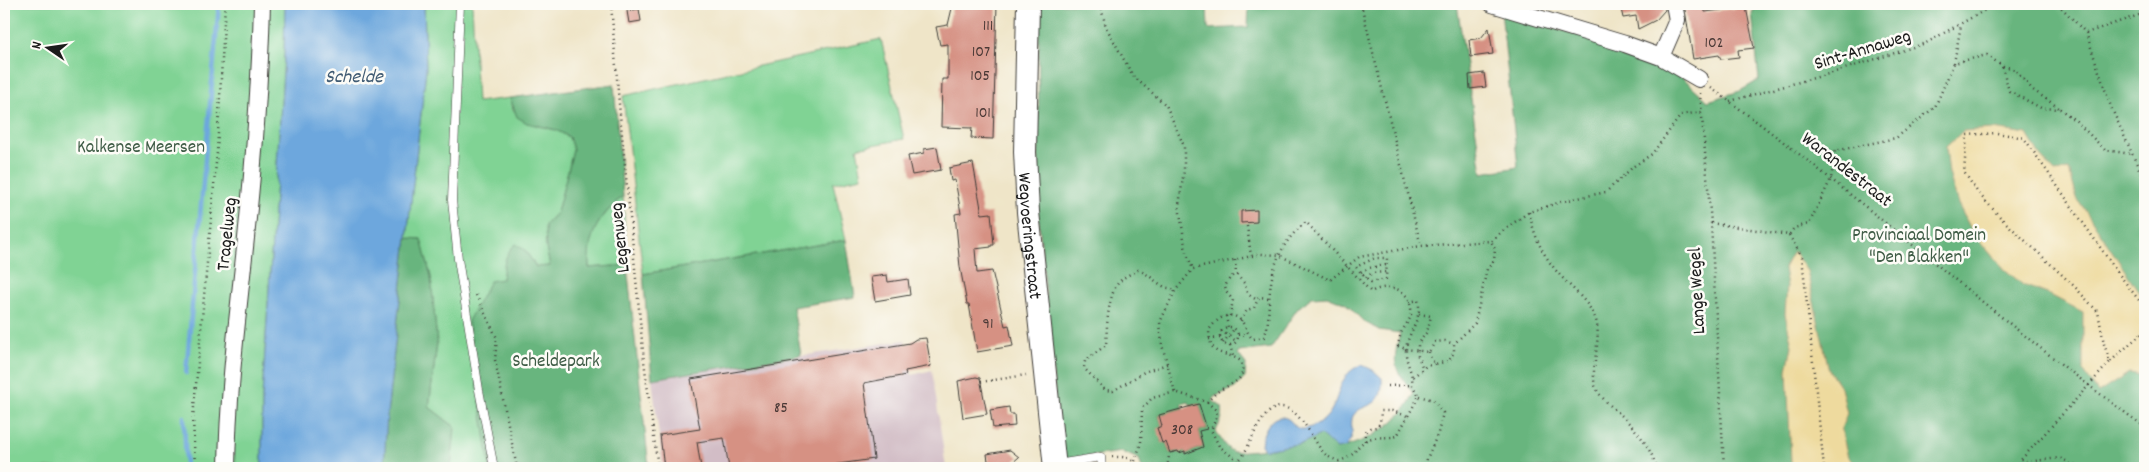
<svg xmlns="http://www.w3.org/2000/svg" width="2149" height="472" font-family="Dekko,sans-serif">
	<rect width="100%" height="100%" fill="#fdfcf7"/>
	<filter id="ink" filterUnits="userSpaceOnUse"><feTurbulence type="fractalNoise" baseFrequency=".02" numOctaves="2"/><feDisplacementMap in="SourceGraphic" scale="10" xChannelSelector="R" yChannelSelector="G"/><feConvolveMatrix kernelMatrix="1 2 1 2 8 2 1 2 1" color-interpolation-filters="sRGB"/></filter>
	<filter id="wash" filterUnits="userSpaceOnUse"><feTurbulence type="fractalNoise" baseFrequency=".0096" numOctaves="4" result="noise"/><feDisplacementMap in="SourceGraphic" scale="20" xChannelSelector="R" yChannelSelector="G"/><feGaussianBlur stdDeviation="1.12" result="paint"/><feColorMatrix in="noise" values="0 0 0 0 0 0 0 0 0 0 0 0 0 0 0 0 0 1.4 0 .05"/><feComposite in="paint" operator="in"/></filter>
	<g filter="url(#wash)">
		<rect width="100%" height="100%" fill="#efe5c8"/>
		<path fill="#d2bdc6" d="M 905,340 L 912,375 L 932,370 L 946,468 L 663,468 L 652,379 Z"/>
		<path fill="#80d394" stroke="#4e7858" d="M 4,4 L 285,4 L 284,57 L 262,397 L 262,468 L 4,468 Z
			M 424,4 L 472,4 L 477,102 L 510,98 L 513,110 L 538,126 L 556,130 L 569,137 L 573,149 L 569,167 L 557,212 L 545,225 L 546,248 L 550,266 L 536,267 L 525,250 L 506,258 L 502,279 L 490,468 L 451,468 L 455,427 L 429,407 L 437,343 L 431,277 L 421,239 L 407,238 L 426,69 Z
			M 881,39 L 904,139 L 857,148 L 862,177 L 833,183 L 846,240 L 643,274 L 623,96 Z
			M 623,196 L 627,265 L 589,268 C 589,261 587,252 589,244 C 593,225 609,209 623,196 Z"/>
		<path fill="#68b57e" stroke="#42684d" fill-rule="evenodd" d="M 1039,4 L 1207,4 L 1208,29 L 1248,27 L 1249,4 L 1457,4 L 1482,173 L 1518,167 L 1501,11 L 1667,63 L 1708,101 L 1740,91 L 1759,80 L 1752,13 L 1754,12 L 1753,5 L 1756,4 L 2145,4 L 2145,468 L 1142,468 L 1139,459 L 1122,452 L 1061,460 L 1038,211 ZM 1327,296 L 1345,303 L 1363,321 L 1379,330 L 1400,333 C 1392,365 1393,368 1414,393 C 1401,424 1368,441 1337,449 L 1320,434 L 1303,443 L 1270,449 L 1233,452 C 1223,446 1222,440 1216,431 C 1220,422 1224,418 1222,407 L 1213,401 L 1214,397 L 1235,388 L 1245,378 L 1246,364 L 1238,354 L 1239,352 L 1271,348 L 1298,308 L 1312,297 ZM 1189,402 L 1191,406 L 1199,404 L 1207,429 L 1199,431 L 1203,447 L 1186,454 L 1185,451 L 1170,453 L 1166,442 L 1162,443 L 1158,428 L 1162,426 L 1159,415 L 1183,408 L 1181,404 Z
			M 614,84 L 623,196 C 597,219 588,234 589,268 L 627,265 L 649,468 L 490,468 L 468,321 L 490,281 L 502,279 C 504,266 504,253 516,244 L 525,250 L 536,267 L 550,266 L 546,248 L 545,225 L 557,212 L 569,167 L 573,149 L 569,137 L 556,130 L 527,123 L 517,117 L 510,98 Z
			M 407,238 L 421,239 L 431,277 L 437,343 L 429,407 L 455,427 L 451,468 L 384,468 L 387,414 Z
			M 846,240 L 855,297 L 793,307 L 801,355 L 652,379 L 643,274 Z"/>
		<path fill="#eeda9e" stroke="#857b5d" d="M 1993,129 L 2027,134 L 2040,156 L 2055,172 L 2069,170 L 2077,198 L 2145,301 L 2145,376 L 2129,373 L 2098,393 L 2083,370 L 2083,312 L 2050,295 L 2023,285 L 2000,265 L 1973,233 L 1958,204 L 1949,173 L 1946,147 L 1963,131 Z
			M 1793,251 L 1807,271 L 1829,370 L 1841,388 L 1847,413 L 1841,429 L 1848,457 L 1859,468 L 1795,468 L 1791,462 L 1787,370 L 1792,346 L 1785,314 L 1787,286 L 1784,268 Z"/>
		<path fill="#6da7dd" stroke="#44627c" d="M 285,4 L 424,4 L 426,69 L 387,414 L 384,468 L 262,468 L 262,397 L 284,57 Z
			M 1362,365 L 1373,370 L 1382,378 C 1384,412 1362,401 1353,416 C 1350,423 1353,429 1352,436 C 1351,440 1347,444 1346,447 L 1337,449 L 1320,435 L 1303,443 L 1270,449 L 1265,450 L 1261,445 C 1262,432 1272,410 1288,419 C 1292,421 1295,428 1300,429 C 1304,430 1314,426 1318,424 C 1344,409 1332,374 1362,365 Z"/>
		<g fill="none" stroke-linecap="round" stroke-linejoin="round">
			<path stroke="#6da7dd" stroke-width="4.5" d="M 186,373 L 219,4
				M 184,417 L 186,468"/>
		</g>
		<g id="blocks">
			<path fill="#d69183" d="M 953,4 L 997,4 L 993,139 L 971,138 L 972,128 L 941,127 L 942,79 L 948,79 L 948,44 L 940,45 L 936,27 L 948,25 Z
				M 1620,4 L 1664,4 L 1665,10 L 1656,20 L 1638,29 L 1636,16 L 1623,18 Z
				M 1684,4 L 1704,4 L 1705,12 L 1746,7 L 1754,48 L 1738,50 L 1739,57 L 1721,59 L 1719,55 L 1693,59 Z
				M 639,9 L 641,21 L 629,23 L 627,11 Z
				M 1489,28 L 1493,54 L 1471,57 L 1469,40 L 1481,38 Z
				M 1484,73 L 1486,87 L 1470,89 L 1469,75 Z
				M 937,147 L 941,170 L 912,175 L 908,156 L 924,153 L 924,149 Z
				M 973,163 L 982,214 L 991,213 L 994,245 L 991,245 L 991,247 L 975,249 L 977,273 L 992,271 L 1005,326 L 1009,325 L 1013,346 L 977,352 L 969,304 L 967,304 L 960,267 L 955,214 L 961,213 L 955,180 L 951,181 L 949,168 Z
				M 1257,210 L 1257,222 L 1241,223 L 1241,211 Z
				M 887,275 L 888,282 L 908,279 L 910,295 L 875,301 L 871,277 Z
				M 926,338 L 931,366 L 905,371 L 906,375 L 864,383 L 874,459 L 810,468 L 729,468 L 724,438 L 697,442 L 701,468 L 664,468 L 660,435 L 700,429 L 691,379 L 910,343 L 916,339 Z
				M 976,377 L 980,378 L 987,414 L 963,418 L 958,381 Z
				M 1199,404 L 1207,429 L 1199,431 L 1203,447 L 1185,454 L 1185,451 L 1179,453 L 1178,451 L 1170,453 L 1166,442 L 1162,443 L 1157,428 L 1162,426 L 1159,415 Z
				M 1009,407 L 1010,414 L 1014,414 L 1015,426 L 993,428 L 990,410 Z
				M 1010,450 L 1019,457 L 1011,464 L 1011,468 L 989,468 L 987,454 Z"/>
		</g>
	</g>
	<g filter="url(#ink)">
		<use href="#blocks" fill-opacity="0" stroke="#3c3a36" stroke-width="1"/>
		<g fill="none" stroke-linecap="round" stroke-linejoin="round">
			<g stroke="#3c3a36" stroke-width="9">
				<path id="service" d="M 460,4 L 452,200 L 458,259 L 479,390 L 494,468
					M 1057,464 L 1101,457 L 1102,468"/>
			</g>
			<g stroke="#3c3a36" stroke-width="18">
				<path id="minor" d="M 1492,4 L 1625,44 L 1661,57 L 1699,79
					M 1661,57 L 1677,20 L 1674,4
					M 227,468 C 228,391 238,315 246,238 C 254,161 260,82 262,4"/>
			</g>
			<g stroke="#3c3a36" stroke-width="24">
				<g id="secondary">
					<path id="s1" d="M 1028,4 L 1025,152 L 1028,212 L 1055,468"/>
				</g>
			</g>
			<path stroke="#3c3a36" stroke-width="2.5" stroke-dasharray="1 4" stroke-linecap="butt" d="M 611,4 L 619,104 L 644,361 L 658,468
				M 1100,4 L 1106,27 L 1133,76 L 1166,105 L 1184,146 L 1184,170 L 1179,206 L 1186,252 L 1193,269
				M 1361,4 L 1421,246
				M 2058,4 L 2086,33 L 2111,107 L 2145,182
				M 2086,33 L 2145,13
				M 1954,63 L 1961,25
				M 2003,66 L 2014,69 L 2033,90 L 2059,108
				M 1711,88 C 1860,195 1996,320 2145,427
				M 1700,93 L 1711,223 L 1724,468
				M 1730,101 L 1832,73 L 1926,43 L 1996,4
				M 1529,212 C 1535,238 1541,252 1558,273 C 1571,288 1589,301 1596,320 C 1602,341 1589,373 1596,388 C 1602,401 1617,410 1627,421 C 1641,435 1651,450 1657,468
				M 1711,223 L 1789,235 L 1794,228 L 1809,224 L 1831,179 L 1835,151 L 1896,138 L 1935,107 L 1954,63 L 1987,55 L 2002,66 L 2009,91 L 2041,108 L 2060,109 L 2076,121 L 2105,150 L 2131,154
				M 1247,226 L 1251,256
				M 1789,235 L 1802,257 L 1824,468
				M 1235,260 L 1236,274 L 1244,283 L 1249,295 L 1257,300
				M 1361,272 L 1369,268 L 1386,265
				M 1366,278 L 1372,273 L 1386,272
				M 1359,279 L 1363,275 L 1356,267 L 1375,258 L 1387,258 L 1386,279 L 1371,282 L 1363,275
				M 476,295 L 497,338 L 495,360 L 517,468
				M 1409,302 L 1418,300 C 1423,319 1408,331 1406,349 L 1429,352 L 1435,342 L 1445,341 L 1454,344
				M 1419,314 L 1431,316 L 1427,332 L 1418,344 L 1418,356 L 1423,369
				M 1226,316 L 1228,327
				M 1230,316 L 1233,300 L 1226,292 L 1225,286 L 1230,278 L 1235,274
				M 2145,318 L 2145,308 L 2118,273 L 2024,138 L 1997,133 L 1967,135 L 1964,172 L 1978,193 L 2003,220 L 2074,286 L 2098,312 L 2104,344 L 2110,362 L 2145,330
				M 1241,321 L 1247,310 L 1254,308 L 1259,297 L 1269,298
				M1220 336a9 9 0 1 1 18 0a9 9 0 1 1-18 0Z
				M 1221,331 L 1236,341
				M 1238,335 L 1248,334
				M 1209,339 L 1220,338
				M 1223,343 L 1234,329
				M 1230,345 L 1233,356
				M 1429,352 L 1431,359 L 1435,364 L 1449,361 L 1454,352 L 1454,344 L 1475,323 L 1487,269 L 1494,261 L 1495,249 L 1491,241
				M 1167,364 L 1144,372 L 1113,391 L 1105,390 L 1084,368 L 1085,361 L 1106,345 C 1107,328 1107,292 1121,280 C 1125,276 1133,273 1138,270 C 1149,274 1154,281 1163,286 C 1168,289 1171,287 1175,291
				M 1413,377 L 1426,366 L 1435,364
				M 981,382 L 1026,375
				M 1388,386 L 1412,385
				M 1175,392 L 1162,345 L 1160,322 L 1175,291 L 1193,269 L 1261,254 L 1279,255 L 1330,280 L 1359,257 L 1421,246 L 1491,241 L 1505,229 L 1529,212 L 1564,201 L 1606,192 L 1634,166 L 1652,154 L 1681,115 L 1702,112
				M 1419,396 L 1433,400 L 1443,413 L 1438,433 L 1423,468
				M 1207,402 C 1211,398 1216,392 1222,389 C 1236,381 1246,380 1241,361 C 1222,349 1210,359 1209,330 C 1216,319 1231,308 1242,322 C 1247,328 1247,334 1253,339 L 1264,337 C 1269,326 1268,314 1269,302 C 1271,268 1279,244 1306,222 L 1371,292 C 1389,282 1413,289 1411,314 C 1410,321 1405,325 1402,331 C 1400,335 1399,341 1398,346 L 1406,349 C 1405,365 1414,372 1412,385 L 1419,396 L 1397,436 C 1387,439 1373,435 1365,441 C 1353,449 1358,455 1339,461 C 1333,459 1327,457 1323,452 C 1312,439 1292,390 1268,413 C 1257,424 1253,437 1246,450 C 1243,457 1237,462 1232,468
				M 1365,441 L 1365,432 L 1370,428 L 1377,427 L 1380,423 L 1381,411 L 1392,411 L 1407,416
				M 1112,457 C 1124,457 1133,456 1137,468
				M 1135,461 L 1141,443 L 1142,409 L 1152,398 L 1175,392 L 1207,402 L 1216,410 L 1217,415 L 1211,430 L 1219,446 L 1238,461
				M 2018,463 L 2110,362
				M 195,468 L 193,418 L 217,152 L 225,4
				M 1167,468 L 1169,456
				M 2013,468 L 2018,463 L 2059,458 L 2083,468"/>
			<use href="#service" stroke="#fff" stroke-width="8"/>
			<use href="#minor" stroke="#fff" stroke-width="16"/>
			<use href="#secondary" stroke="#fff" stroke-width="22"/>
		</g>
	</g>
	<g text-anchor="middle" stroke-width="5" stroke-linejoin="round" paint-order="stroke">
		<g font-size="16" fill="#4a3936">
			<text x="988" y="30">111</text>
			<text x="1714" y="47">102</text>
			<text x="981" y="56">107</text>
			<text x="980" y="80">105</text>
			<text x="983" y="117">101</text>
			<text x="988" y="328">91</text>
			<text x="781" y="412">85</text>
			<text x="1182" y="434">308</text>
		</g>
		<g font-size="19" fill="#1c1c1c" stroke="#fdfcf7">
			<text transform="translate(1862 48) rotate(-17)" y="7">Sint-Annaweg</text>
			<text transform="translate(1848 168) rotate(38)" y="7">Warandestraat</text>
			<text transform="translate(225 234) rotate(-84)" y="7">Tragelweg</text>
			<text dy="7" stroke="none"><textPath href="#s1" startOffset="232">Wegvoeringstraat</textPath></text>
			<text transform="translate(618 238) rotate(-96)" y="7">Legenweg</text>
			<text transform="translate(1695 291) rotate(-93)" y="7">Lange Wegel</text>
		</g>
		<g font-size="19" fill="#3f5c46" stroke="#fdfcf7">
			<text x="141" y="152">Kalkense Meersen</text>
			<text x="1919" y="240">Provinciaal Domein<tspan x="1919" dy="22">"Den Blakken"</tspan></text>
			<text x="556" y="366">Scheldepark</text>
		</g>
		<g font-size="20" font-style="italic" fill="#405b73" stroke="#fdfcf7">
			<text x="354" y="82">Schelde</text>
		</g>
	</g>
	<rect width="2149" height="472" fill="none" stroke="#fdfcf7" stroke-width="20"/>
	<g transform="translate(48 48) rotate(283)" stroke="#fdfcf7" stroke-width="4" paint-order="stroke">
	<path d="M0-4L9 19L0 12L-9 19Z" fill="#1c1c1c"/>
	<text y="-8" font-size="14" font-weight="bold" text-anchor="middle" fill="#1c1c1c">N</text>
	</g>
</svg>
